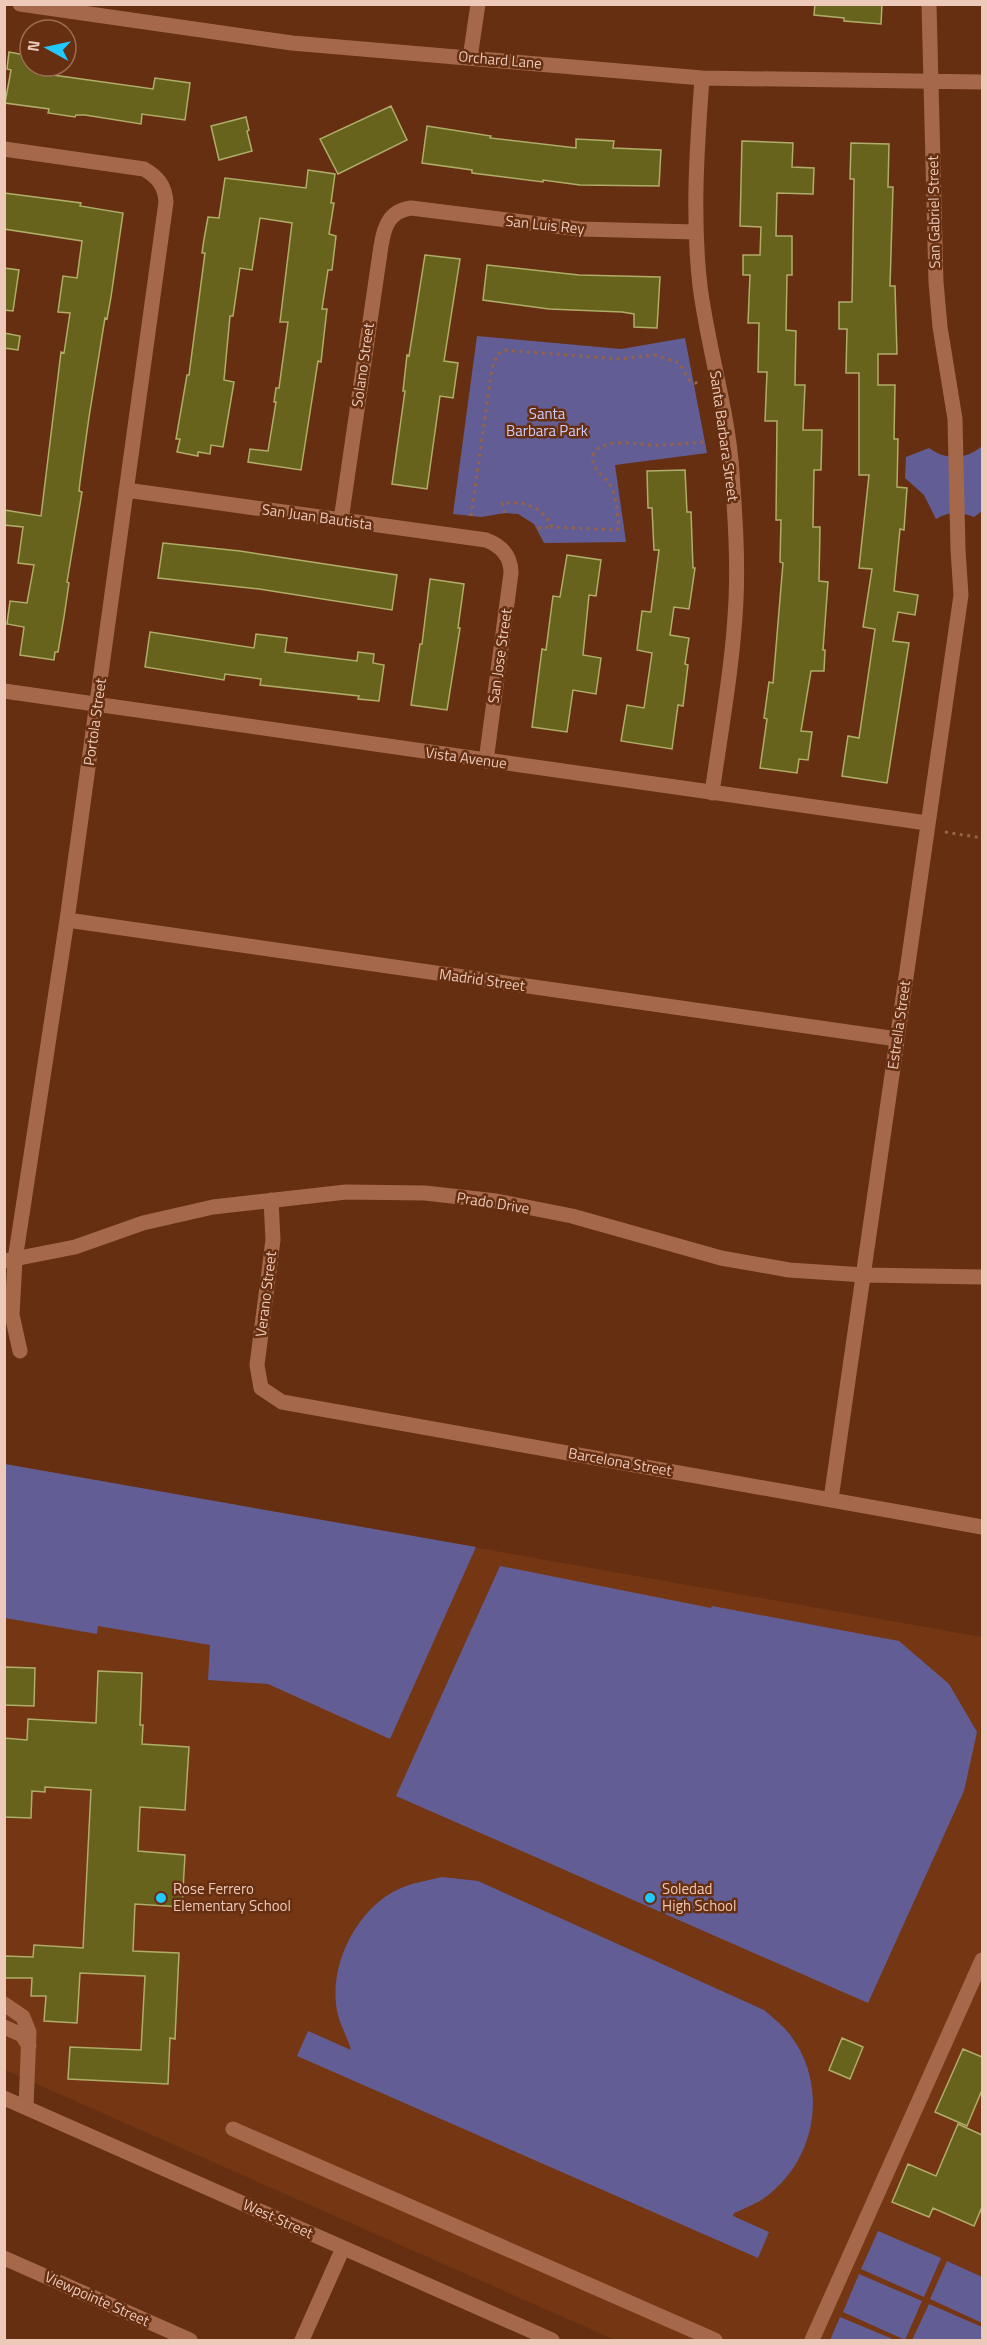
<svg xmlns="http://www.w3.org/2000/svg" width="987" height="2345" font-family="'Titillium Web',sans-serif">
	<rect width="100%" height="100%" fill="#662f11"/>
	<path fill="#743613" d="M 4,1464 L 982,1637 L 982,2340 L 615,2340 L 5,2070 Z"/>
	<path fill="#625e95" d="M 477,336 L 621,349 L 685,338 L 707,453 L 615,465 L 626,542 L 544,543 L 534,524 L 518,514 L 505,513 L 481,517 L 453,514 Z
		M 981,447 L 982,449 L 982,511 L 974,517 C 960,512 949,511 936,519 L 924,495 L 905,478 L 906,457 L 929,448 C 945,460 965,460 981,447 Z
		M 5,1464 L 476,1547 L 390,1739 L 268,1684 L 208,1680 L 210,1645 L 98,1626 L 97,1634 L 5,1618 Z
		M 500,1566 L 711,1608 L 712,1606 L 899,1641 L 949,1684 L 977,1732 L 964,1791 L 868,2003 L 396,1796 Z
		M 442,1877 L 478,1881 L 764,2010 C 773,2018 784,2026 791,2036 C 828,2086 817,2158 767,2196 C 758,2203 745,2208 734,2213 L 733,2216 L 769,2232 L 758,2258 L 297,2056 L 308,2031 L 351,2050 C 348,2038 341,2027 338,2015 C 326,1967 358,1903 406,1886 C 417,1882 430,1880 442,1877 Z
		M 878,2231 L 941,2258 L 924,2297 L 861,2269 Z
		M 947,2261 L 982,2277 L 982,2323 L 930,2299 Z
		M 859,2274 L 922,2301 L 905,2340 L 843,2312 Z
		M 929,2304 L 982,2327 L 982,2340 L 912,2340 Z
		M 840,2317 L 895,2340 L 830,2340 Z"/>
	<path fill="#67631d" stroke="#b0ad69" stroke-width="1.5" d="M 815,4 L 882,4 L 881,24 L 844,21 L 844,18 L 814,15 Z
		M 9,52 L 30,56 L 30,66 L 47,66 L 46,74 L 153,89 L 155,78 L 190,83 L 185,120 L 142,114 L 141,124 L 85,115 L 76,115 L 75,117 L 48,113 L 49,109 L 5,103 L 11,70 L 7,69 Z
		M 391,106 L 407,140 L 338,174 L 320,139 Z
		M 246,117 L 249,130 L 247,131 L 252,151 L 219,160 L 211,126 Z
		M 427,126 L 491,136 L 490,138 L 576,148 L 576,139 L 614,141 L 613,148 L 661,150 L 659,186 L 580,185 L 543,180 L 543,182 L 472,173 L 472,170 L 422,163 Z
		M 742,141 L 793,143 L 792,167 L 814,168 L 813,194 L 777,193 L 776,236 L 792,236 L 792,275 L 787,275 L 786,330 L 796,331 L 795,385 L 805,385 L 803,430 L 822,430 L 821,470 L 814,470 L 813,527 L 820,527 L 819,581 L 828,582 L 823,650 L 825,650 L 824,671 L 811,671 L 801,731 L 812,732 L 808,760 L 799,759 L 797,773 L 760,768 L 767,719 L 764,718 L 769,682 L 773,683 L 783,563 L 780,562 L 781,520 L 776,520 L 777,421 L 765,421 L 767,372 L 758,372 L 759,323 L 748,323 L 750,275 L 743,275 L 743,255 L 760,255 L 761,227 L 740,226 Z
		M 851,143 L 889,144 L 888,187 L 893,187 L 890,286 L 895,286 L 897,354 L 878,354 L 878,385 L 895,385 L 894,439 L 898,439 L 897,487 L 907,488 L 904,530 L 900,529 L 894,591 L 918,595 L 915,615 L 898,612 L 893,641 L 909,643 L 887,783 L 842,776 L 848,736 L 859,738 L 875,629 L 863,627 L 872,569 L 859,568 L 869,475 L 859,475 L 859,373 L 846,373 L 847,329 L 839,329 L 839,302 L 852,302 L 854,179 L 850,179 Z
		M 308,170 L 335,174 L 331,203 L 334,203 L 329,234 L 336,236 L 332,270 L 328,270 L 322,309 L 327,309 L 324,335 L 321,362 L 318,361 L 301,470 L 248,462 L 250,449 L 268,451 L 276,402 L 274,402 L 276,388 L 279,388 L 288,322 L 280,322 L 292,223 L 260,218 L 252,270 L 240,268 L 233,316 L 230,316 L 224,380 L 234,382 L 223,447 L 211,445 L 210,454 L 198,452 L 198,456 L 177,452 L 180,439 L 176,439 L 187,375 L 189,375 L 205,253 L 202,253 L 204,239 L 208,217 L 219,218 L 225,178 L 306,188 Z
		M 4,193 L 81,203 L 80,206 L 123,213 L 111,297 L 107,319 L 105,318 L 89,417 L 80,482 L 79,491 L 82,492 L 67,582 L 69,583 L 64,617 L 58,652 L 55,652 L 54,660 L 20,655 L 24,627 L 7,624 L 10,601 L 27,603 L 34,565 L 18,563 L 23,527 L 4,525 L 4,510 L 41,516 L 61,352 L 64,353 L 70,313 L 58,312 L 63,276 L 77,278 L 82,241 L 4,229 Z
		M 425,255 L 460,259 L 444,361 L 458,363 L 453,398 L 440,396 L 427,489 L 392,484 L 405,391 L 403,391 L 407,355 L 409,356 Z
		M 487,265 L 579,275 L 660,277 L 657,328 L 634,327 L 634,314 L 622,312 L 549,309 L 483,300 Z
		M 4,268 L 19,270 L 13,311 L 4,310 Z
		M 4,333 L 20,336 L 18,350 L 4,348 Z
		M 685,470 L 687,512 L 691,512 L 693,568 L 695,568 L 689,609 L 674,607 L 670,635 L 689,638 L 685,664 L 688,665 L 683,706 L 678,705 L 672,749 L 621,741 L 627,705 L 644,708 L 652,653 L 637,650 L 642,611 L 651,612 L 659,550 L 654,550 L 652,508 L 648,508 L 647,471 Z
		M 163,543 L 240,551 L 397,575 L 392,610 L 259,589 L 158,578 Z
		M 567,555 L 601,560 L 596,596 L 589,595 L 583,655 L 601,658 L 596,694 L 573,690 L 567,732 L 532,727 L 542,649 L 546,650 L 553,596 L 560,597 Z
		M 430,579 L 464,584 L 458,628 L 460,628 L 447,710 L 411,705 L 420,644 L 422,644 Z
		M 150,632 L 254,648 L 256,634 L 287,638 L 285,652 L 357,661 L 358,652 L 374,654 L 373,663 L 384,665 L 379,701 L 358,699 L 359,696 L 260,685 L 261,679 L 225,674 L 224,680 L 145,667 Z
		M 4,1667 L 35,1668 L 34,1706 L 4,1705 Z
		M 98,1671 L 142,1673 L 140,1725 L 143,1725 L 142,1744 L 189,1747 L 185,1810 L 140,1807 L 138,1851 L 185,1855 L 182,1907 L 135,1904 L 133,1951 L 179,1953 L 175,2039 L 170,2038 L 168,2084 L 68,2079 L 70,2047 L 141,2050 L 145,1976 L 80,1973 L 77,2023 L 44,2021 L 46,1996 L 31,1996 L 32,1978 L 4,1978 L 4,1956 L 33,1957 L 34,1945 L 83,1948 L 91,1790 L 45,1787 L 45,1792 L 32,1791 L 31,1818 L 4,1817 L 4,1738 L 27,1740 L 28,1719 L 96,1723 Z
		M 842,2038 L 863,2047 L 850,2079 L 829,2070 Z
		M 963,2049 L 982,2057 L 982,2090 L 967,2126 L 935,2112 Z
		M 958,2124 L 982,2135 L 982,2207 L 974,2226 L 933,2208 L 929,2217 L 892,2202 L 908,2164 L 936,2176 Z"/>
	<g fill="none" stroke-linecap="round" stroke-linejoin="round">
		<path stroke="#94634a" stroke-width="3" stroke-dasharray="3 4.5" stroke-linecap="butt" d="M 505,513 L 502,503 C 524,501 542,506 552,527 L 617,530 L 619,527 C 617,515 617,500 612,489 C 607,475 587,470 594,452 C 612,435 641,447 663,445 C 677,444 691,443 705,442
			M 471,516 L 492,368 L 498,354 L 503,350 L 620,359 L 655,355 L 679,363 L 689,380 L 695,383 L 700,382
			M 538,528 L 552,527
			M 945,832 L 982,838"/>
		<path stroke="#a5684b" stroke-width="15" d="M 20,4 L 292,43 L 702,78 L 982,82
			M 470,58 L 478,4
			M 702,78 C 697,147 692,217 700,286 C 708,349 728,410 732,473 C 735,516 738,558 736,600 C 733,665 721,729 712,793
			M 4,149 L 144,169 C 158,177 165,186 166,202 L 67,920 L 15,1260 L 12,1315 L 20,1351
			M 126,490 L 486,540 C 502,546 511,557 511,573 L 486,761
			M 341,520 L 381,246 C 384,227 389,211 411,208 L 579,229 L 696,232
			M 4,691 L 927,823
			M 67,920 L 897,1039
			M 271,1200 L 273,1240 L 257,1365 L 261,1388 L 282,1402 L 982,1527
			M 4,1261 L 75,1247 L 143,1223 L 213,1207 L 346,1192 L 425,1193 L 496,1201 L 572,1216 L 721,1258 L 789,1270 L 864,1275 L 982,1277
			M 831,1499 L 961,595 L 958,550 L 955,419 L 940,327 L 936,282 L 929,4
			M 4,2004 L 23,2017 L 29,2032 L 26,2107
			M 4,2027 L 22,2035 L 29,2046
			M 4,2098 L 552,2340
			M 233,2129 L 715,2340
			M 4,2258 L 190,2340
			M 302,2340 L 343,2248
			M 812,2340 L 982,1960"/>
	</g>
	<g fill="#21c9fd" stroke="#662f11" stroke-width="2">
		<circle cx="161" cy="1898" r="6"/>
		<circle cx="650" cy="1898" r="6"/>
	</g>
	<g text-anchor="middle" stroke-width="5" stroke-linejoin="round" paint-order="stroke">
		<g font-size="15" fill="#ecc9b9" stroke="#662f11">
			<text transform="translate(500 60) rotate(5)" y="5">Orchard Lane</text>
			<text transform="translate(934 212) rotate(-91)" y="5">San Gabriel Street</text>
			<text transform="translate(545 225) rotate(6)" y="5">San Luis Rey</text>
			<text transform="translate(363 365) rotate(-82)" y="5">Solano Street</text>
			<text transform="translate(724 436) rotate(82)" y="5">Santa Barbara Street</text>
			<text transform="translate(317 517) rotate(8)" y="5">San Juan Bautista</text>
			<text transform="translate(500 656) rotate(-82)" y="5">San Jose Street</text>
			<text transform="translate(95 722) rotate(-82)" y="5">Portola Street</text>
			<text transform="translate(466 758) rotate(8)" y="5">Vista Avenue</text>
			<text transform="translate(482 980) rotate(8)" y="5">Madrid Street</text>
			<text transform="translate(899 1025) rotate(-82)" y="5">Estrella Street</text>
			<text transform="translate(493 1203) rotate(9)" y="5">Prado Drive</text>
			<text transform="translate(266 1294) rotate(-83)" y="5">Verano Street</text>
			<text transform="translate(620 1462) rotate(10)" y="5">Barcelona Street</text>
			<text transform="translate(278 2219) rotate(24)" y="5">West Street</text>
			<text transform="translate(97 2299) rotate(24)" y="5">Viewpointe Street</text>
		</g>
		<g font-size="15" fill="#cccbf8" stroke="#662f11">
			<text x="547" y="419">Santa<tspan x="547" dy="17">Barbara Park</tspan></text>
		</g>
		<g font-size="15" fill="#ecc9b9" stroke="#662f11" text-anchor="start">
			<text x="173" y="1894">Rose Ferrero<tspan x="173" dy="17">Elementary School</tspan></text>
			<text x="662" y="1894">Soledad<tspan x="662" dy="17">High School</tspan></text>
		</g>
	</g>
	<rect width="987" height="2345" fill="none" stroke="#ecc9b9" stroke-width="12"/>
	<g transform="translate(48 48) rotate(278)"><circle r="28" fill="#662f11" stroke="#9c6d54" stroke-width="1.5"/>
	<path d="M0-4.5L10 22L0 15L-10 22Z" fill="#21c9fd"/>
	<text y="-9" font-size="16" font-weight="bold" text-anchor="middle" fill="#ecc9b9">N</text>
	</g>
</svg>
